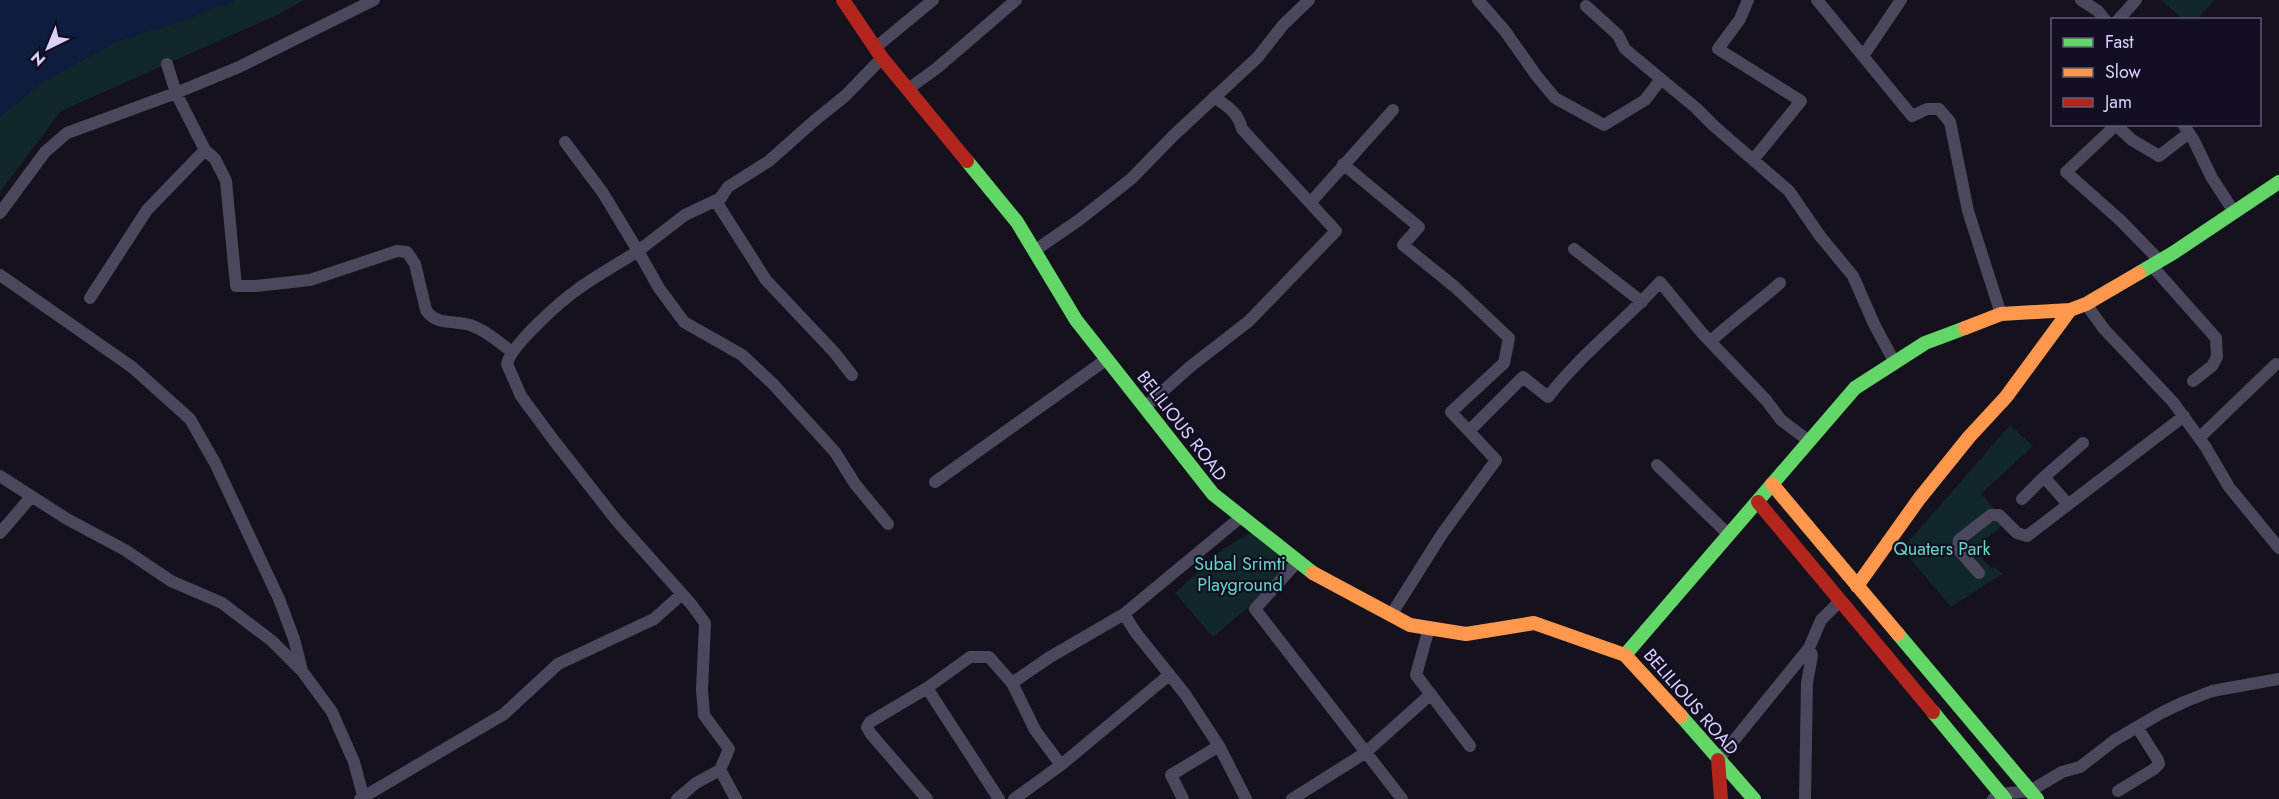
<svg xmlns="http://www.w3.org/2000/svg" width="2279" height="799" font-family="Jost,sans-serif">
	<rect width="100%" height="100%" fill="#15121d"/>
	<path fill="#122729" d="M 0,0 L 304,0 L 281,13 L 61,111 L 0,192 Z
		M 2161,0 L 2214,0 L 2198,19 L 2184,20 Z
		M 2010,425 L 2033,446 L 1981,494 L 2007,522 L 1973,549 L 1992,569 L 1995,567 L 2002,574 L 1951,607 L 1902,549 Z
		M 1254,531 L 1293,569 L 1213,637 L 1175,593 L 1223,549 Z"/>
	<path fill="#0e1c3e" d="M 0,0 L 235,0 L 228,5 L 215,7 L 194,17 L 114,43 L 42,83 L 0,117 Z"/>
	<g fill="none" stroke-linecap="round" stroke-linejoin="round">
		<path stroke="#4b485d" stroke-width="12" d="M 1478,0 L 1505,31 L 1536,75 L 1555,98 L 1604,125 L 1645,100 L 1661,79 L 1696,108 L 1714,126 L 1789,191 L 1820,236 L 1853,276 L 1874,324 L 1895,363
			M 1748,0 L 1740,19 L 1718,49 L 1801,101 L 1753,160
			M 1817,0 L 1912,116 L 1927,109 L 1939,109 L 1950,122 L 1968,211 L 2001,314
			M 2081,0 L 2098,11 L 2105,20
			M 1586,6 L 1618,35 L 1625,49 L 1661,79
			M 2118,20 L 2136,0
			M 875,48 L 933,0
			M 1863,56 L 1901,0
			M 167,64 L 176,93 L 205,150 L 215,159 L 226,181 L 236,286 L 256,286 L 310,280 L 397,251 L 407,252 L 415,264 L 426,310 C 436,326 455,320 470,325 C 485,330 499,342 512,352
			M 908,89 L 937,68 L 1016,0
			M 2183,124 L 2193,139 L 2212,178 L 2234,212
			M 565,142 L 603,193 L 638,251 C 618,264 597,275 578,289 C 561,301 511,345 507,364 L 521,396 L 555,442 L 617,521 L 691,604 L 705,623 L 702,690 L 704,715 L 729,749 L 720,770 L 736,799
			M 1343,164 L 1419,227 L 1403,245 L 1455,287 L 1509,338 L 1504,363 L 1451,412 L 1496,460 L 1442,534 L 1391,615
			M 721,198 L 685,215 L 638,251 L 659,288 L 684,322 L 742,355 L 773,384 L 835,452 L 855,484 L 888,524
			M 1311,202 L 1393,110
			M 0,213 L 45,152 L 67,133 L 176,93 L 239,67 L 374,0
			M 1574,249 L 1642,302
			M 1034,251 L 1079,220 L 1131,179 L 1174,135 L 1258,57 L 1283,25 L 1309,0
			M 2160,261 L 2120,220 L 2066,172 L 2116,125 L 2132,140 L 2159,156 L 2189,133
			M 2152,266 L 2216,338 L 2217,357 L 2212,366 L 2193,381
			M 0,275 L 132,367 L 190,419 L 215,463 L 279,599 L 294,639 L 302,671 L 272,641 L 222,603 L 171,581 L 125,550 L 67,519 L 0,476
			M 90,298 L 147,210 L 205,150
			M 2086,304 L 2104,329 L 2173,402 L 2205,446 L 2229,487 L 2279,548
			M 1711,341 C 1733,320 1758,303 1780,283
			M 852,375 L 834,352 L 766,280 L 717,203 L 728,187 L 769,161 L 814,121 L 845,96 L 882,58
			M 1145,407 L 1191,366 L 1249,321 L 1336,231 L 1242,129 C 1238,112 1228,107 1214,97
			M 1469,431 L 1523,377 L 1548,397 C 1581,354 1624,322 1660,282 L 1702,333 L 1766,400 L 1781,420 L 1809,441
			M 2199,438 L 2276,364
			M 1657,465 L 1729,535
			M 2044,477 L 2083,443
			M 935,482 L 1107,359
			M 2022,499 L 2044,477 L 2067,503
			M 0,533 L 31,497
			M 1297,562 L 1255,609 L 1402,799
			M 1979,573 L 1958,549 L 1959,540 L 1991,515 L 1999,515 L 2017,533 L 2027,536 L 2184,416
			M 1429,628 L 1416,675 L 1470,746
			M 302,671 L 332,712 L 354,762 L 364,799
			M 1012,683 L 1050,657 L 1124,614
			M 927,688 L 999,799
			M 1219,746 L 1246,799
			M 1718,760 L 1809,648 L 1821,620 L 1840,601
			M 2118,791 L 2154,769 L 2159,764 L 2158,760 L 2137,727
			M 360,799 L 504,714 L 558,664 L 654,619 L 682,594
			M 677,799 L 696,783 L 720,770
			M 927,799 L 871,734 L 867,727 L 870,722 L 927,688 L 970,657 L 989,657 L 1012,683 L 1035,730 L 1061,765 L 1169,675
			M 1014,799 L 1061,765
			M 1183,799 L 1171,775 L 1219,746 L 1185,694 L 1136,633 L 1124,614 L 1241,517
			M 1292,799 L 1365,753 L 1431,694
			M 1805,799 L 1807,683 L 1812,655 L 1809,648
			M 1993,799 L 2001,794 L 2030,791 L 2062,772 L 2080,767 L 2115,740 L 2161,713 L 2184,702 L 2212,691 L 2279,679"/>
		<path stroke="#63d668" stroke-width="14" d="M 967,161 L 1017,222 L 1076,320 L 1213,494 L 1313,573
			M 2139,273 L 2173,253 L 2279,182
			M 1898,634 L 2037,799
			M 1625,655 L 1855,388 L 1925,343 L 1965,328
			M 1933,712 L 2005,799
			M 1681,716 L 1754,799"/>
		<path stroke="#ff974d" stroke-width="14" d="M 1965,328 L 2001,314 L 2070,310 L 2086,304 L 2139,273
			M 1772,484 L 1898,634
			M 1313,573 L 1410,625 L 1466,634 L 1534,623 L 1625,655 L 1681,716
			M 1857,586 L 1919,499 L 1969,437 L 2006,397 L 2070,310"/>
		<path stroke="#b3261e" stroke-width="14" d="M 843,0 L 882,58 L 967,161
			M 1758,502 L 1933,712
			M 1718,760 L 1721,799"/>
	</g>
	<g text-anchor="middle" stroke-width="4.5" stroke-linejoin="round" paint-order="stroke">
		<g font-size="18" fill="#d9d1fd" stroke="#130e21">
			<text transform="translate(1182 426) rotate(52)" y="6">BELILIOUS ROAD</text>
			<text transform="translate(1691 702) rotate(49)" y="6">BELILIOUS ROAD</text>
		</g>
		<g font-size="18" fill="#60dac4" stroke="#130e21">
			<text x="1942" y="555">Quaters Park</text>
			<text x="1240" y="570">Subal Srimti<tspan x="1240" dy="21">Playground</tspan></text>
		</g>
	</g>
	<rect x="2051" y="18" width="210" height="108" fill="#130e21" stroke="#625c79" stroke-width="1.5"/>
	<rect x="2063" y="38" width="30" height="9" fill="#63d668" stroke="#625c79" stroke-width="1.5"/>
	<text x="2105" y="48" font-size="18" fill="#d9d1fd">Fast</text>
	<rect x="2063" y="68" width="30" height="9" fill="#ff974d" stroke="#625c79" stroke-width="1.5"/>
	<text x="2105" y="78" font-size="18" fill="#d9d1fd">Slow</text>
	<rect x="2063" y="98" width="30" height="9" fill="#b3261e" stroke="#625c79" stroke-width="1.5"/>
	<text x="2105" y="108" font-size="18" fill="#d9d1fd">Jam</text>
	<g transform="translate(48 48) rotate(223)" stroke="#130e21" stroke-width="4.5" paint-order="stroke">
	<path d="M0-4.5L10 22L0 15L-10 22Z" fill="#d9d1fd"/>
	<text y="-9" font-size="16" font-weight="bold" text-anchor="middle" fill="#d9d1fd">N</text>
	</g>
</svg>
